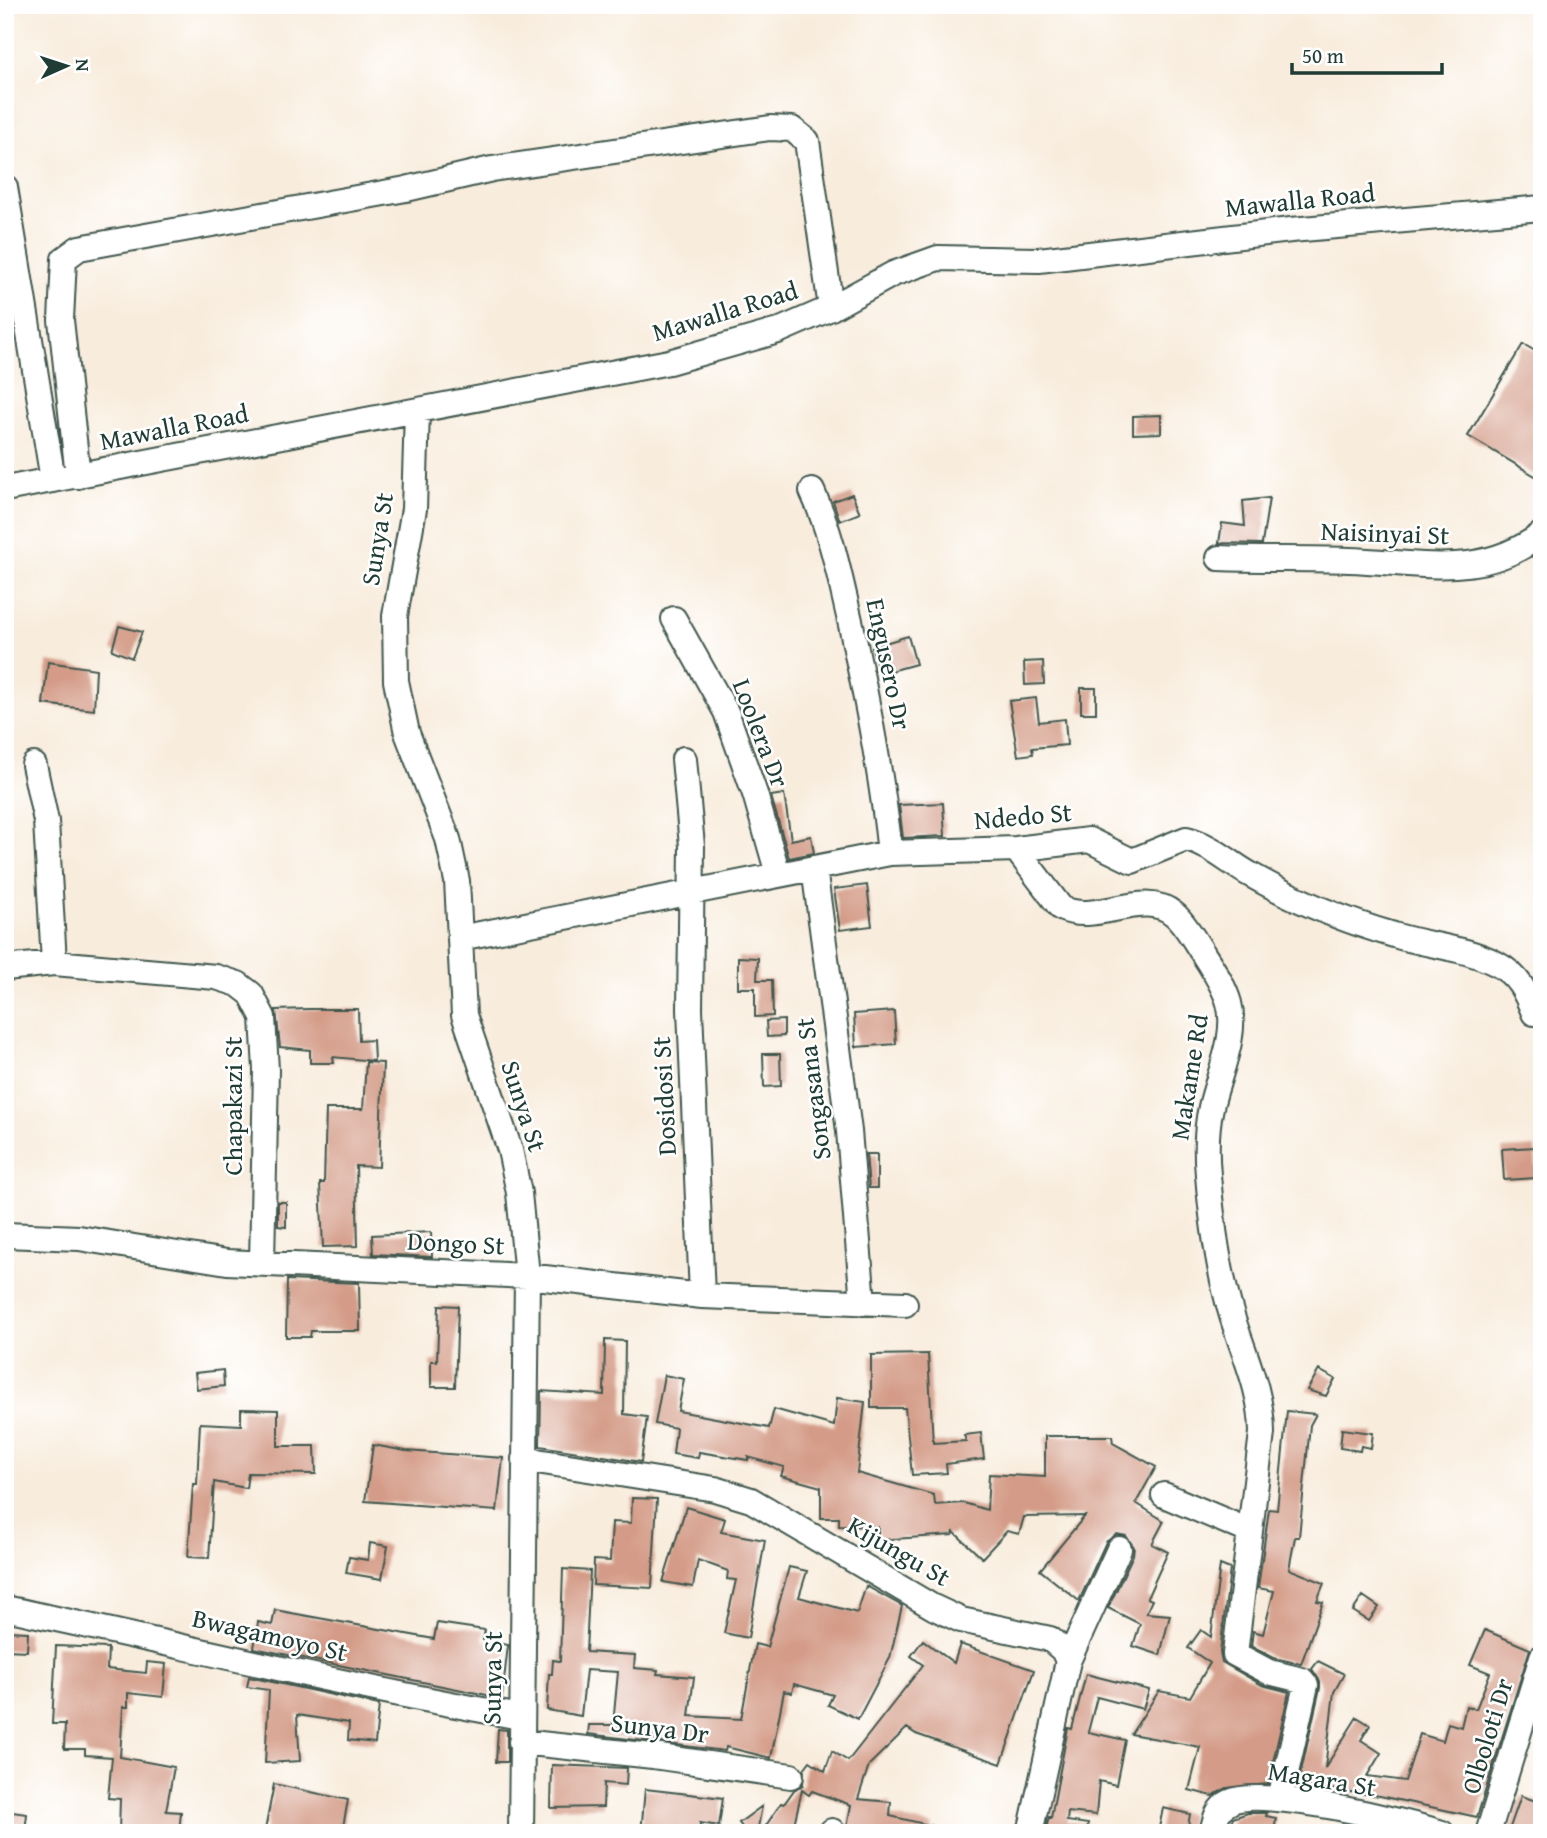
<svg xmlns="http://www.w3.org/2000/svg" width="1547" height="1838" font-family="'Gentium Book Plus',serif">
	<rect width="100%" height="100%" fill="#fff"/>
	<filter id="ink" filterUnits="userSpaceOnUse"><feTurbulence type="fractalNoise" baseFrequency=".0143" numOctaves="2"/><feDisplacementMap in="SourceGraphic" scale="14" xChannelSelector="R" yChannelSelector="G"/><feConvolveMatrix kernelMatrix="1 2 1 2 8 2 1 2 1" color-interpolation-filters="sRGB"/></filter>
	<filter id="wash" filterUnits="userSpaceOnUse"><feTurbulence type="fractalNoise" baseFrequency=".00686" numOctaves="4" result="noise"/><feDisplacementMap in="SourceGraphic" scale="28" xChannelSelector="R" yChannelSelector="G"/><feGaussianBlur stdDeviation="1.57" result="paint"/><feColorMatrix in="noise" values="0 0 0 0 0 0 0 0 0 0 0 0 0 0 0 0 0 1.4 0 .05"/><feComposite in="paint" operator="in"/></filter>
	<g filter="url(#wash)">
		<rect width="100%" height="100%" fill="#f8ecdc"/>
		<g id="blocks">
			<path fill="#d49c88" d="M 1523,344 L 1542,355 L 1542,480 L 1468,436 Z
				M 1161,415 L 1161,433 L 1133,434 L 1133,416 Z
				M 852,494 L 860,513 L 840,521 L 833,501 Z
				M 1269,498 L 1262,544 L 1219,543 L 1222,523 L 1245,526 L 1243,501 Z
				M 119,626 L 142,632 L 132,658 L 112,650 Z
				M 908,636 L 916,664 L 880,674 L 872,647 Z
				M 1043,661 L 1044,684 L 1025,685 L 1024,662 Z
				M 48,662 L 96,669 L 94,710 L 43,704 Z
				M 1081,688 L 1096,688 L 1096,713 L 1081,713 Z
				M 1036,698 L 1039,722 L 1065,719 L 1067,745 L 1032,748 L 1033,754 L 1018,756 L 1009,701 Z
				M 784,794 L 791,840 L 811,836 L 814,853 L 789,858 L 771,796 Z
				M 943,803 L 945,836 L 903,838 L 899,805 Z
				M 867,885 L 872,926 L 840,930 L 834,889 Z
				M 738,957 L 758,958 L 757,980 L 772,980 L 773,1016 L 755,1017 L 755,988 L 738,988 Z
				M 309,1009 L 358,1009 L 359,1041 L 373,1040 L 374,1061 L 333,1057 L 334,1063 L 310,1063 L 310,1050 L 280,1047 L 276,1010 Z
				M 894,1011 L 896,1044 L 856,1047 L 854,1014 Z
				M 784,1020 L 784,1036 L 767,1037 L 766,1021 Z
				M 763,1054 L 780,1054 L 781,1086 L 764,1087 Z
				M 366,1062 L 383,1063 L 379,1167 L 356,1166 L 358,1246 L 323,1247 L 320,1183 L 324,1183 L 326,1109 L 363,1109 Z
				M 1535,1147 L 1537,1178 L 1504,1180 L 1502,1149 Z
				M 866,1154 L 877,1154 L 877,1188 L 869,1188 Z
				M 278,1202 L 286,1202 L 286,1227 L 278,1226 Z
				M 431,1232 L 432,1257 L 373,1254 L 372,1235 Z
				M 287,1280 L 359,1283 L 360,1331 L 311,1331 L 310,1337 L 286,1337 Z
				M 439,1305 L 458,1306 L 455,1387 L 431,1387 L 431,1361 L 437,1361 Z
				M 605,1340 L 625,1341 L 624,1414 L 647,1417 L 641,1462 L 540,1446 L 541,1391 L 604,1395 Z
				M 928,1354 L 933,1443 L 966,1441 L 964,1435 L 981,1433 L 984,1459 L 946,1464 L 947,1473 L 912,1475 L 905,1408 L 871,1408 L 871,1355 Z
				M 223,1370 L 224,1386 L 197,1389 L 195,1373 Z
				M 1319,1370 L 1335,1379 L 1326,1396 L 1307,1390 Z
				M 664,1375 L 684,1379 L 678,1411 L 769,1428 L 774,1409 L 834,1426 L 837,1398 L 865,1402 L 857,1473 L 934,1495 L 935,1505 L 964,1503 L 987,1510 L 989,1474 L 1045,1477 L 1045,1436 L 1112,1436 L 1113,1443 L 1156,1467 L 1136,1503 L 1164,1521 L 1152,1544 L 1168,1552 L 1147,1598 L 1152,1600 L 1146,1613 L 1170,1615 L 1160,1655 L 1133,1646 L 1140,1624 L 1108,1608 L 1133,1555 L 1134,1547 L 1126,1536 L 1117,1534 L 1106,1542 L 1079,1601 L 1040,1570 L 1085,1516 L 1024,1517 L 1019,1534 L 1007,1531 L 982,1558 L 954,1532 L 953,1535 L 878,1540 L 878,1527 L 839,1526 L 839,1518 L 821,1518 L 821,1487 L 781,1476 L 784,1467 L 748,1457 L 748,1460 L 699,1452 L 698,1458 L 673,1454 L 676,1428 L 655,1424 Z
				M 241,1409 L 278,1410 L 278,1446 L 315,1446 L 316,1474 L 248,1473 L 246,1488 L 214,1482 L 209,1558 L 188,1557 L 193,1484 L 197,1484 L 200,1423 L 241,1425 Z
				M 1287,1411 L 1316,1414 L 1310,1425 L 1299,1537 L 1295,1537 L 1289,1569 L 1324,1583 L 1317,1601 L 1323,1602 L 1301,1664 L 1274,1658 L 1251,1646 L 1253,1631 L 1263,1634 L 1274,1591 L 1258,1588 L 1269,1509 L 1277,1510 Z
				M 1342,1429 L 1373,1433 L 1371,1448 L 1361,1446 L 1360,1451 L 1340,1448 Z
				M 373,1445 L 406,1451 L 503,1458 L 497,1511 L 365,1501 Z
				M 632,1498 L 657,1499 L 652,1588 L 593,1585 L 594,1560 L 610,1561 L 612,1522 L 631,1523 Z
				M 686,1507 L 725,1519 L 721,1532 L 765,1540 L 748,1638 L 724,1633 L 736,1580 L 727,1579 L 728,1571 L 698,1560 L 693,1587 L 663,1582 Z
				M 370,1543 L 388,1546 L 382,1579 L 346,1573 L 349,1557 L 368,1560 Z
				M 1220,1565 L 1230,1569 L 1220,1652 L 1222,1662 L 1262,1685 L 1289,1692 L 1268,1784 L 1227,1788 L 1212,1796 L 1189,1790 L 1200,1747 L 1131,1734 L 1159,1691 L 1190,1697 L 1210,1663 L 1188,1648 L 1201,1630 L 1211,1637 Z
				M 789,1567 L 807,1571 L 799,1597 L 857,1613 L 866,1586 L 902,1606 L 890,1658 L 858,1719 L 828,1705 L 833,1695 L 794,1684 L 792,1693 L 784,1691 L 771,1758 L 726,1747 L 725,1751 L 588,1734 L 589,1725 L 613,1725 L 618,1672 L 586,1670 L 581,1716 L 547,1710 L 549,1674 L 552,1674 L 553,1660 L 560,1661 L 563,1569 L 590,1571 L 586,1652 L 635,1655 L 634,1668 L 658,1670 L 657,1674 L 694,1677 L 689,1716 L 741,1719 L 755,1644 L 767,1647 Z
				M 1363,1596 L 1379,1607 L 1369,1621 L 1353,1611 Z
				M 275,1610 L 434,1639 L 437,1623 L 485,1630 L 483,1640 L 508,1645 L 502,1698 L 254,1648 L 258,1622 L 272,1625 Z
				M 1485,1630 L 1530,1649 L 1477,1817 L 1380,1796 L 1298,1785 L 1320,1688 L 1320,1681 L 1312,1669 L 1318,1661 L 1344,1674 L 1334,1692 L 1325,1768 L 1357,1717 L 1370,1725 L 1361,1740 L 1381,1753 L 1367,1776 L 1405,1781 L 1420,1734 L 1443,1741 L 1448,1723 L 1461,1727 L 1466,1706 L 1476,1709 L 1490,1673 L 1470,1665 Z
				M 5,1631 L 28,1632 L 27,1651 L 5,1650 Z
				M 923,1640 L 954,1663 L 960,1644 L 1034,1670 L 1001,1764 L 916,1734 L 907,1728 L 869,1765 L 858,1799 L 891,1802 L 890,1816 L 933,1826 L 932,1833 L 846,1833 L 851,1805 L 812,1791 L 809,1795 L 802,1790 L 792,1833 L 761,1833 L 781,1803 L 784,1804 L 794,1790 L 803,1785 L 804,1769 L 810,1761 L 825,1771 L 832,1751 L 848,1761 L 923,1665 L 911,1656 Z
				M 56,1646 L 108,1648 L 107,1669 L 146,1673 L 147,1662 L 166,1664 L 163,1697 L 128,1693 L 128,1707 L 123,1707 L 120,1757 L 174,1767 L 166,1811 L 181,1812 L 179,1833 L 119,1833 L 120,1799 L 108,1798 L 112,1757 L 85,1755 L 85,1749 L 64,1749 L 65,1724 L 52,1724 Z
				M 1086,1674 L 1149,1690 L 1143,1709 L 1097,1697 L 1088,1732 L 1125,1740 L 1116,1785 L 1099,1781 L 1096,1815 L 1068,1812 L 1067,1821 L 1088,1824 L 1087,1833 L 1045,1833 L 1049,1817 L 1051,1818 L 1068,1728 L 1072,1729 Z
				M 249,1677 L 379,1705 L 375,1743 L 348,1740 L 349,1723 L 297,1715 L 300,1761 L 265,1763 L 269,1690 L 247,1687 Z
				M 498,1729 L 507,1730 L 507,1762 L 496,1762 Z
				M 552,1765 L 627,1768 L 626,1785 L 604,1783 L 603,1807 L 551,1808 Z
				M 274,1784 L 348,1800 L 343,1827 L 338,1826 L 336,1833 L 265,1830 Z
				M 645,1789 L 723,1798 L 719,1826 L 700,1823 L 699,1833 L 641,1833 Z
				M 1521,1796 L 1542,1803 L 1539,1833 L 1508,1833 Z
				M 762,1806 L 757,1833 L 747,1833 L 739,1823 Z
				M 1163,1808 L 1190,1814 L 1187,1833 L 1158,1833 Z
				M 5,1811 L 27,1814 L 25,1831 L 5,1829 Z
				M 1248,1813 L 1267,1813 L 1266,1816 L 1276,1818 L 1274,1833 L 1227,1833 L 1233,1818 Z"/>
		</g>
	</g>
	<g filter="url(#ink)">
		<use href="#blocks" fill-opacity="0" stroke="#40574d" stroke-width="2"/>
		<g fill="none" stroke-linecap="round" stroke-linejoin="round">
			<g stroke="#40574d" stroke-width="28">
				<path id="minor" d="M 5,187 L 53,480
					M 417,411 L 414,509 L 395,616 L 396,681 L 407,733 L 448,839 L 457,881 L 464,1015 L 510,1150 L 519,1193 L 527,1276 L 521,1833
					M 78,476 L 61,320 L 64,259 L 79,248 L 406,189 L 492,169 L 770,128 L 792,129 L 807,141 L 831,308
					M 5,489 L 669,362 L 778,331 L 831,308 L 893,274 L 938,258 L 1039,260 L 1291,230 L 1542,208
					M 812,491 C 832,534 840,579 851,625 C 867,701 882,776 890,853
					M 1219,558 C 1262,560 1305,558 1349,560 C 1419,562 1480,581 1542,534
					M 674,619 L 726,712 L 755,794 L 778,874
					M 684,759 L 692,846 L 690,1009 L 702,1296
					M 34,765 L 46,821 L 54,963
					M 1016,849 L 1061,908 C 1096,926 1143,888 1174,914 C 1185,923 1194,940 1202,952 C 1212,968 1224,985 1229,1003 C 1238,1036 1218,1075 1211,1107 C 1206,1129 1206,1153 1208,1175 C 1212,1223 1218,1270 1232,1316 C 1244,1355 1262,1391 1262,1433 L 1235,1654 L 1269,1672 L 1302,1680 L 1306,1685 L 1280,1799
					M 814,868 L 849,1131 L 863,1303
					M 460,938 L 890,853 L 1016,849 L 1089,840 L 1132,861 L 1186,839 C 1212,845 1229,863 1251,875 C 1295,900 1346,921 1394,935 C 1428,946 1465,947 1497,964 C 1518,975 1526,992 1534,1013
					M 5,968 L 54,963 L 216,977 L 238,984 L 251,994 L 263,1017 L 266,1070 L 262,1262
					M 5,1235 L 79,1238 L 227,1262 L 527,1276 L 702,1296 L 905,1304
					M 524,1459 L 715,1489 L 751,1500 L 933,1607 L 961,1620 L 1050,1639 L 1063,1650 L 1068,1661 L 1030,1833
					M 1164,1495 L 1249,1531
					M 5,1608 C 177,1644 348,1687 521,1717
					M 1068,1661 L 1119,1549
					M 521,1742 L 653,1756 L 791,1776
					M 831,1833 L 832,1831
					M 1212,1833 C 1215,1819 1217,1808 1230,1802 C 1261,1786 1405,1821 1442,1833
					M 1488,1833 L 1542,1657"/>
			</g>
			<use href="#minor" stroke="#fff" stroke-width="24"/>
		</g>
	</g>
	<g text-anchor="middle" stroke-width="5" stroke-linejoin="round" paint-order="stroke">
		<g font-size="26" fill="#1f3d34" stroke="#fff">
			<text transform="translate(1300 200) rotate(-6)" y="9">Mawalla Road</text>
			<text transform="translate(725 311) rotate(-17)" y="9">Mawalla Road</text>
			<text transform="translate(174 427) rotate(-11)" y="9">Mawalla Road</text>
			<text transform="translate(1385 533) rotate(2)" y="9">Naisinyai St</text>
			<text transform="translate(377 539) rotate(-81)" y="9">Sunya St</text>
			<text transform="translate(889 664) rotate(78)" y="9">Engusero Dr</text>
			<text transform="translate(761 733) rotate(69)" y="9">Loolera Dr</text>
			<text transform="translate(1023 816) rotate(-5)" y="9">Ndedo St</text>
			<text transform="translate(1189 1077) rotate(-81)" y="9">Makame Rd</text>
			<text transform="translate(813 1089) rotate(-97)" y="9">Songasana St</text>
			<text transform="translate(664 1096) rotate(-93)" y="9">Dosidosi St</text>
			<text transform="translate(233 1106) rotate(-90)" y="9">Chapakazi St</text>
			<text transform="translate(524 1106) rotate(72)" y="9">Sunya St</text>
			<text transform="translate(456 1243) rotate(3)" y="9">Dongo St</text>
			<text transform="translate(899 1551) rotate(30)" y="9">Kijungu St</text>
			<text transform="translate(270 1635) rotate(13)" y="9">Bwagamoyo St</text>
			<text transform="translate(492 1678) rotate(-89)" y="9">Sunya St</text>
			<text transform="translate(660 1728) rotate(7)" y="9">Sunya Dr</text>
			<text transform="translate(1487 1736) rotate(-73)" y="9">Olboloti Dr</text>
			<text transform="translate(1322 1779) rotate(9)" y="9">Magara St</text>
		</g>
	</g>
	<rect width="1547" height="1838" fill="none" stroke="#fff" stroke-width="28"/>
	<g transform="translate(66 66) rotate(87)" stroke="#ffffff" stroke-width="5" paint-order="stroke">
	<path d="M0-5L12 26L0 18L-12 26Z" fill="#1f3d34"/>
	<text y="-10" font-size="19" font-weight="bold" text-anchor="middle" fill="#1f3d34">N</text>
	</g>
	<path d="M1292 63v10h150v-10" fill="none" stroke="#1f3d34" stroke-width="3.5"/>
	<text x="1302" y="63" font-size="21" fill="#1f3d34" stroke="#ffffff" stroke-width="5" paint-order="stroke">50 m</text>
</svg>
